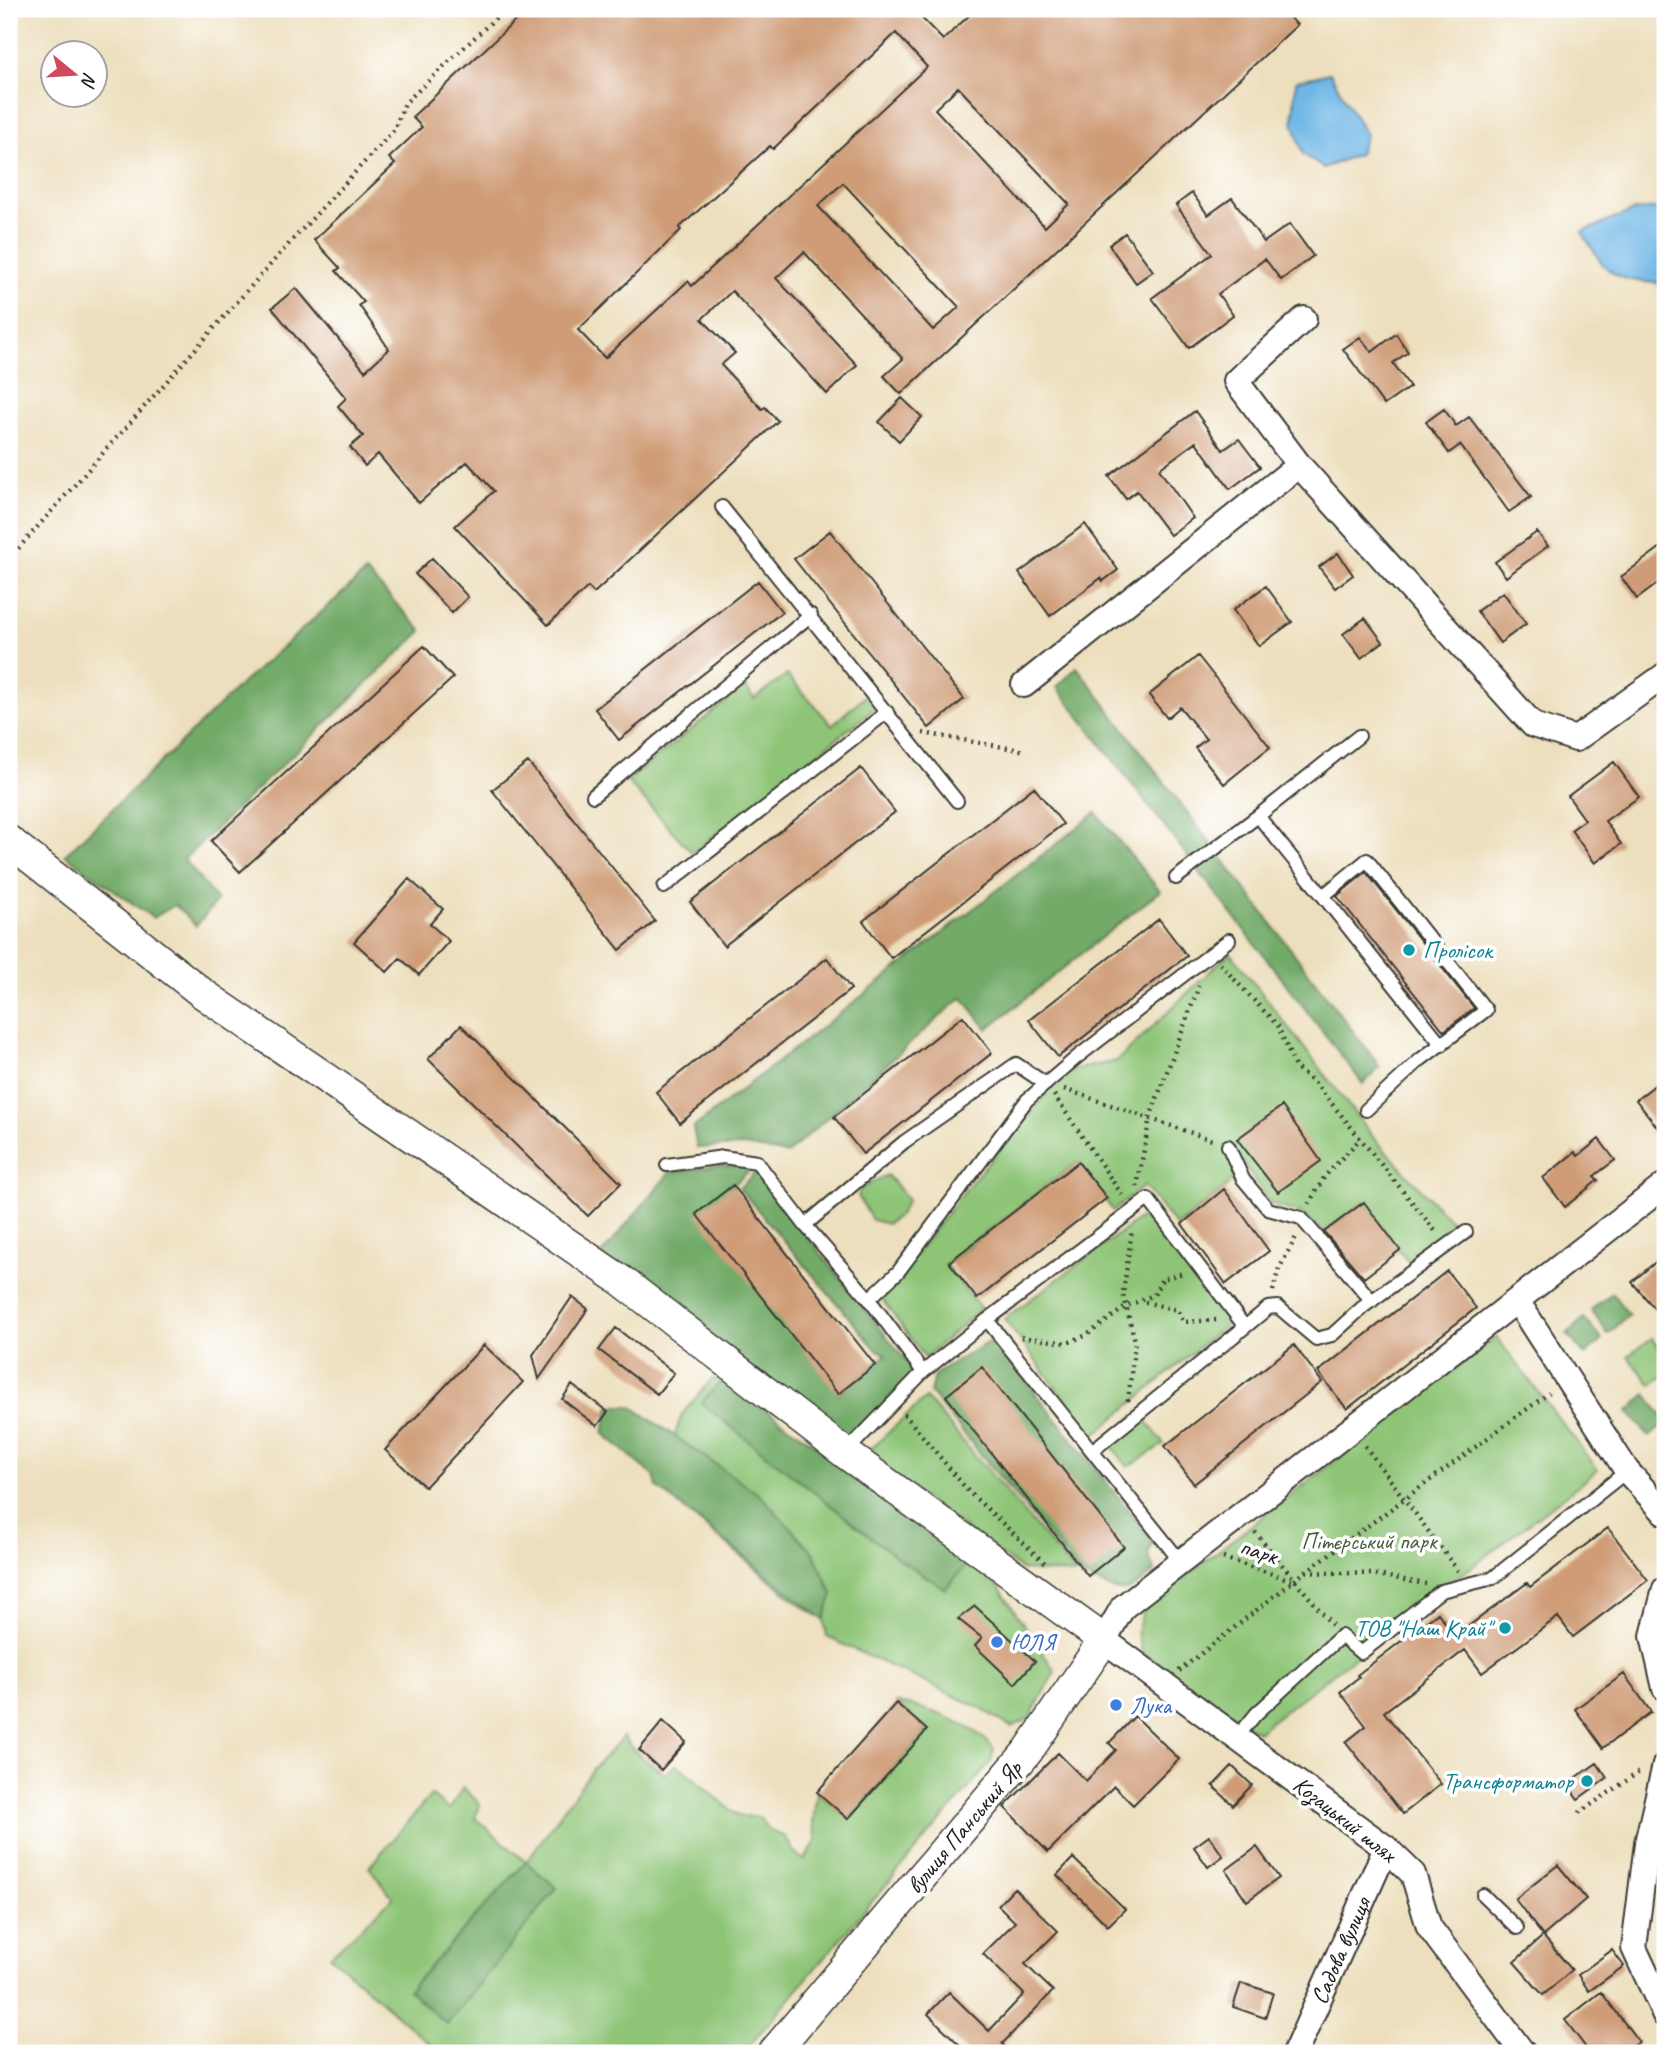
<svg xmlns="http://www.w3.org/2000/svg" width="1674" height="2062" font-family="Caveat,sans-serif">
	<rect width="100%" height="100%" fill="#fff"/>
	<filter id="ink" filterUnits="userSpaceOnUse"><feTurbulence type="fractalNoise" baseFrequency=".0143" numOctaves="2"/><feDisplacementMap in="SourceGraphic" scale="14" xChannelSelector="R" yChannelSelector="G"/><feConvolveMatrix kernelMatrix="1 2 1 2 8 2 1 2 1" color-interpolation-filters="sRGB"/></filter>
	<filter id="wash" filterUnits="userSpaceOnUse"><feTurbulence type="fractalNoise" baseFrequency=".00686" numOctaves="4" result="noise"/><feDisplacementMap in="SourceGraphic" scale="28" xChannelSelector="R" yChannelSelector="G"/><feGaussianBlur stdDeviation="1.57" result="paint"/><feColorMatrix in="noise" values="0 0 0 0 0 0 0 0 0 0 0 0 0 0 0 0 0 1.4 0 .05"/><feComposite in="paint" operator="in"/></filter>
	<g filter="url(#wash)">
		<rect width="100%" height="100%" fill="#eddfbd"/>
		<path fill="#8dc476" stroke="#547049" stroke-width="2" d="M 787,675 L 832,725 L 869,692 L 879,705 L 692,853 L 627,781 L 745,686 L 754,699 Z
			M 1230,952 L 1373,1137 L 1457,1228 L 1411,1266 L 1364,1202 L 1324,1232 L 1299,1213 L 1270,1204 L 1234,1149 L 1240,1172 L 1224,1189 L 1176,1226 L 1144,1186 L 1113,1211 L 1078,1162 L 945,1264 L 981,1309 L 925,1358 L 881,1298 L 974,1179 L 1038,1105 L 1058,1073 L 1117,1061 Z
			M 887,1175 L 908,1200 L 899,1215 L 887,1224 L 872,1220 L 858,1196 L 861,1188 Z
			M 1146,1214 L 1229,1322 L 1093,1436 L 1004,1319 Z
			M 1496,1337 L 1598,1470 L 1257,1732 L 1142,1652 L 1137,1632 L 1144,1608 Z
			M 1652,1338 L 1665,1355 L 1665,1375 L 1651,1385 L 1628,1356 Z
			M 712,1379 L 723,1379 L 990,1574 L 1055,1671 L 1029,1719 L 1011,1727 L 978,1707 L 827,1637 L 824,1620 L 798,1603 L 657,1487 L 682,1414 Z
			M 926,1398 L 1076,1574 L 1022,1570 L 864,1455 Z
			M 1140,1412 L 1164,1444 L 1128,1467 L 1106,1439 Z
			M 896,1703 C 927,1707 974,1724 994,1749 L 991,1762 L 743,2053 L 440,2053 L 330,1956 L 393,1898 L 369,1867 L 431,1795 L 449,1810 L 463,1787 L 480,1804 L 475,1818 L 526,1862 L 592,1770 L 623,1737 L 640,1756 L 665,1774 L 677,1764 L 738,1816 L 759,1817 L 768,1830 L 786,1837 L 792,1850 L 804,1860 L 817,1840 L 813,1822 L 817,1792 L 849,1819 L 927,1730 Z"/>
		<path fill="#72aa67" stroke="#476342" stroke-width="2" d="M 366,572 L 422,631 L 184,859 L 217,901 L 196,926 L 175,905 L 153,918 L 65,855 L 237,688 Z
			M 1077,667 L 1380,1067 L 1363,1084 L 1057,687 Z
			M 1096,813 L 1160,891 L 987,1029 L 962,997 L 787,1154 L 745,1146 L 697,1148 L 693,1128 Z
			M 720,1165 L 752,1168 L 733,1185 L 838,1394 L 886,1355 L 875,1348 L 739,1188 L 756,1172 L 915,1372 L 846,1443 L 600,1256 L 670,1172 Z
			M 1612,1293 L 1629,1315 L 1608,1334 L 1591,1310 Z
			M 1584,1318 L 1602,1340 L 1585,1355 L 1567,1334 Z
			M 993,1339 L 1153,1541 L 1148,1556 L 1155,1571 C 1120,1602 1121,1592 1082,1576 L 930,1393 L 934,1375 Z
			M 723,1379 L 973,1558 L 945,1589 L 896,1557 L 701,1403 Z
			M 1646,1394 L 1665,1420 L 1665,1424 L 1649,1437 L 1628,1411 Z
			M 610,1406 L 631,1406 L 760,1495 L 813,1552 L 833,1594 L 824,1620 L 657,1487 L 654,1476 L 603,1433 Z
			M 526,1862 L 557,1888 L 447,2024 L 408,1990 Z"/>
		<path fill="#6db6e5" stroke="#446980" stroke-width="2" d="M 1330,73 L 1366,135 L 1359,154 L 1323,168 L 1303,154 L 1293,122 L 1296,81 Z
			M 1665,207 L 1665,308 L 1664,308 L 1659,283 C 1609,280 1607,273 1582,232 L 1633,211 Z"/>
		<g id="blocks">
			<path fill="#cf9c77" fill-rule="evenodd" d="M 528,9 L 913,9 L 943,40 L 976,9 L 1281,9 L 1297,25 L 901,394 L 884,376 L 903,359 L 804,252 L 776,278 L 857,365 L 827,394 L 732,291 L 702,319 L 735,353 L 721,365 L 762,409 L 765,407 L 778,421 L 594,593 L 588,587 L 548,625 L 455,526 L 494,491 L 467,462 L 419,503 L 378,454 L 365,466 L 350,447 L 363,436 L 338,406 L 346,398 L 272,308 L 296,288 L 365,371 L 389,349 L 359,305 L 364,302 L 336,271 L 340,268 L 314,240 L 395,164 L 389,158 L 422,127 L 412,117 ZM 896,33 L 927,67 L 692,286 L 688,281 L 605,358 L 578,330 L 681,230 L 679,228 L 770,146 L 773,149 ZM 958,87 L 1069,204 L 1045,227 L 935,109 ZM 843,183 L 959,307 L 933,330 L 818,206 Z
				M 1192,193 L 1208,215 L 1232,198 L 1264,242 L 1290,224 L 1313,256 L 1281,280 L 1265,259 L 1218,294 L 1233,315 L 1189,348 L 1152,298 L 1212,254 L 1176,205 Z
				M 1125,233 L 1153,271 L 1136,283 L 1109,245 Z
				M 1396,334 L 1408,352 L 1393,363 L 1410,387 L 1384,405 L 1343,349 L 1360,337 L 1372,352 Z
				M 902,398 L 922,417 L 899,441 L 879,422 Z
				M 1444,409 L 1456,426 L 1469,417 L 1531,497 L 1509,512 L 1460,445 L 1449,453 L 1426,422 Z
				M 1195,411 L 1223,450 L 1239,439 L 1260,467 L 1230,489 L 1196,442 L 1159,469 L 1193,518 L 1170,535 L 1137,491 L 1126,499 L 1109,476 Z
				M 1085,524 L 1118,570 L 1103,581 L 1101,578 L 1050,616 L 1019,573 Z
				M 830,531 L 964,699 L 929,728 L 794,559 Z
				M 1537,532 L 1548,546 L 1506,577 L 1495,562 Z
				M 1665,544 L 1665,578 L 1637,599 L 1621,577 Z
				M 1338,553 L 1353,575 L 1335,588 L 1319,567 Z
				M 432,558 L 468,597 L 452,613 L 415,574 Z
				M 758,581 L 782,612 L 619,740 L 595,709 Z
				M 1266,586 L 1292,622 L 1259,646 L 1233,610 Z
				M 1503,592 L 1526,624 L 1500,643 L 1477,611 Z
				M 1365,618 L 1383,642 L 1361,658 L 1343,634 Z
				M 424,646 L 453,678 L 240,872 L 211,841 Z
				M 1198,656 L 1270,747 L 1224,784 L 1195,748 L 1206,739 L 1180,707 L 1167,718 L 1149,695 Z
				M 528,762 L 655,921 L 620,950 L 492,790 Z
				M 1614,762 L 1639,797 L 1605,821 L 1621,844 L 1595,863 L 1571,830 L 1585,820 L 1568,796 Z
				M 861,768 L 895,812 L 724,946 L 690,902 Z
				M 1034,787 L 1063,824 L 891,958 L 863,921 Z
				M 1366,872 L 1474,1008 L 1444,1031 L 1337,896 Z
				M 409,879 L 443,909 L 430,924 L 449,941 L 419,975 L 400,958 L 387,972 L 354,942 Z
				M 1159,919 L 1187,956 L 1058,1057 L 1029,1020 Z
				M 827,958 L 851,989 L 680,1123 L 656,1092 Z
				M 963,1016 L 992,1053 L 863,1154 L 834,1117 Z
				M 461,1025 L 621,1183 L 588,1216 L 428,1059 Z
				M 1665,1077 L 1665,1137 L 1636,1100 Z
				M 1282,1106 L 1321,1161 L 1278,1192 L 1237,1139 Z
				M 1599,1139 L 1615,1160 L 1594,1176 L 1598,1180 L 1565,1207 L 1543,1178 L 1575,1152 L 1578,1156 Z
				M 1078,1162 L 1107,1198 L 977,1299 L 949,1262 Z
				M 733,1185 L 875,1365 L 838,1394 L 696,1214 Z
				M 1224,1189 L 1269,1251 L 1226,1284 L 1182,1224 Z
				M 1364,1202 L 1400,1250 L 1364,1278 L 1324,1232 Z
				M 1665,1254 L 1665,1321 L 1632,1282 Z
				M 1447,1271 L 1476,1308 L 1347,1409 L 1318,1372 Z
				M 572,1297 L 588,1309 L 539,1379 L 533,1355 Z
				M 616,1328 L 674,1373 L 657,1394 L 599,1350 Z
				M 484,1345 L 523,1382 L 425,1487 L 385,1450 Z
				M 1294,1345 L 1322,1382 L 1194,1484 L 1165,1446 Z
				M 982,1367 L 1124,1547 L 1088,1576 L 946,1396 Z
				M 572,1385 L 608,1412 L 597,1426 L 562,1399 Z
				M 1608,1528 L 1648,1580 L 1573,1637 L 1558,1617 L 1482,1673 L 1465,1650 L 1384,1712 L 1441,1784 L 1403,1814 L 1346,1742 L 1366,1726 L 1340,1692 L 1359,1677 L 1357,1675 L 1438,1613 L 1455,1636 L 1527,1583 L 1530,1587 Z
				M 975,1606 L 1035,1661 L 1015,1684 L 975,1646 L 982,1638 L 958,1619 Z
				M 1624,1674 L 1651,1712 L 1603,1748 L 1575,1709 Z
				M 896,1703 L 927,1730 L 848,1819 L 817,1792 Z
				M 1135,1716 L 1179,1759 L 1133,1805 L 1114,1786 L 1048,1852 L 1004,1807 L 1058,1753 L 1086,1781 L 1116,1750 L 1109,1743 Z
				M 663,1721 L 686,1742 L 661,1770 L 639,1750 Z
				M 1597,1763 L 1607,1778 L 1578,1799 L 1567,1784 Z
				M 1232,1766 L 1252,1785 L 1233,1805 L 1213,1786 Z
				M 1209,1836 L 1223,1856 L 1208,1867 L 1194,1847 Z
				M 1257,1847 L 1279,1878 L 1247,1901 L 1226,1870 Z
				M 1073,1858 L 1125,1909 L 1108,1926 L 1057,1875 Z
				M 1558,1865 L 1586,1899 L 1543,1936 L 1515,1899 Z
				M 1014,1888 L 1058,1931 L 1025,1964 L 1053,1991 L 1002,2044 L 1011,2053 L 968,2053 L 928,2014 L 949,1992 L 989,2031 L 1024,1994 L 983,1954 L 1015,1922 L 998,1905 Z
				M 1543,1936 L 1572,1970 L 1543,1995 L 1514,1962 Z
				M 1612,1950 L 1624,1966 L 1589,1991 L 1578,1975 Z
				M 1241,1983 L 1273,1993 L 1265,2018 L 1233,2007 Z
				M 1601,1992 L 1639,2042 L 1624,2053 L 1590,2053 L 1565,2020 Z"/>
		</g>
	</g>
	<g filter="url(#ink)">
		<use href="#blocks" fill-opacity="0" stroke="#3b3934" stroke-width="2"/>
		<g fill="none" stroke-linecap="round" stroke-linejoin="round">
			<g stroke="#3b3934" stroke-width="16">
				<path id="service" d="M 722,507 L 957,801
					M 593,796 L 811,615
					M 1258,816 L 1359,736
					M 1176,878 L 1258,816 L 1323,896 L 1367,860 L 1486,1010 L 1420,1060 L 1366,1110
					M 664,887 L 887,712
					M 1323,896 L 1442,1045
					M 1228,1146 L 1243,1179 L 1268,1209 L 1301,1218 L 1372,1301
					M 667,1165 L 723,1157 L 757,1162 L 805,1225
					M 869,1299 L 805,1225 L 904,1142 L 1016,1064 L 1046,1084
					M 1245,1327 L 1268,1308 L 1278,1307 L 1316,1339 L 1332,1335 L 1363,1307 L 1466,1232
					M 923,1372 L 987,1320
					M 1092,1451 L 1245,1327 L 1148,1199 L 987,1320 L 1181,1562
					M 845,1453 L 923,1372 L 869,1299 L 898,1272 L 1027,1100 L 1076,1058 L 1229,940
					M 1238,1736 L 1256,1714 L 1341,1636 L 1361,1653 L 1441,1591 L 1493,1578 L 1627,1471
					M 1483,1895 L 1517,1928"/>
			</g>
			<g stroke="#3b3934" stroke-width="28">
				<g id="minor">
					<path d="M 1299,465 L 1236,381 L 1304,319"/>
					<path d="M 1024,685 L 1299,465 L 1533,725 L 1576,739 L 1665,675"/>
					<path d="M 1517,1301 L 1627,1471 L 1665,1513"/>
					<path d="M 1665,1589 L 1653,1636 L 1665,1688"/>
					<path d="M 1665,1765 L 1647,1843 L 1634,1948 L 1665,2015"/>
					<path id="s1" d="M 1295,2053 L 1386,1848"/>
					<path d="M 1523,2053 L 1429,1927 L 1413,1874 L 1386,1848 L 1104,1640 L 1123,1607 L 1665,1185"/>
				</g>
			</g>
			<g stroke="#3b3934" stroke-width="33">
				<path id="tertiary" d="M 9,841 L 202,993 L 622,1281 L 845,1453 L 1104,1640 L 1028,1751 L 773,2053"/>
			</g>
			<path stroke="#3b3934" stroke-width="4.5" stroke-dasharray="2 5" stroke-linecap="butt" d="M 9,559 L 286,247 L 394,130 L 405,103 L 505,9
				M 923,733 L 1026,751
				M 1220,964 L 1278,1026 L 1295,1067 L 1315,1083 L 1437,1233
				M 1064,1089 L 1215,1141
				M 1054,1095 L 1124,1198
				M 1137,1187 L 1150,1117 L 1199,986
				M 1309,1204 L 1325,1176 L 1359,1140
				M 1273,1291 L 1278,1271 L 1297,1235
				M 1145,1302 L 1177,1310 L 1184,1322 L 1218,1320
				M 1021,1337 L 1067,1343 L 1087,1335 L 1127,1306 L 1154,1295 L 1162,1279 L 1184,1273
				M 1128,1401 L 1135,1341 L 1123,1294 L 1132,1230
				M 904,1414 L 969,1492 L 1047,1565
				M 1365,1446 L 1458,1571
				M 1255,1532 L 1332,1625
				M 1223,1558 L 1294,1581
				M 1306,1572 L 1372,1574 L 1426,1584
				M 1179,1671 L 1305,1572 L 1549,1393
				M 1579,1813 L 1642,1770"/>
			<use href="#service" stroke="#fff" stroke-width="12"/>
			<use href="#minor" stroke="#fff" stroke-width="24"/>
			<use href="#tertiary" stroke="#fff" stroke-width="30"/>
		</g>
	</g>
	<g fill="#0f9aa8" stroke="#fff" stroke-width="2.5">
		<circle cx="1409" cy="950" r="7"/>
		<circle cx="1505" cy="1628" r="7"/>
		<circle cx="1587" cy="1781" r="7"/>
	</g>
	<g fill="#3f7fe0" stroke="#fff" stroke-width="2.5">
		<circle cx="997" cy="1642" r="7"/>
		<circle cx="1116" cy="1705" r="7"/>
	</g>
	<g text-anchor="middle" stroke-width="7" stroke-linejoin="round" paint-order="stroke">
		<g font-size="24" fill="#0d838f" stroke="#fff" text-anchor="end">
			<text x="1423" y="958" text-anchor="start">Пролісок</text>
			<text x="1491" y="1636">ТОВ "Наш Край"</text>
			<text x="1573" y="1789">Трансформатор</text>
		</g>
		<g font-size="24" fill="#495f40" stroke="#fff">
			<text x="1369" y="1549">Пітєрський парк</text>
		</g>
		<g font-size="24" fill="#1c1c1c" stroke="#fff">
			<text transform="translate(1259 1551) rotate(18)" y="8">парк</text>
			<text transform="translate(1345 1819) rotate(38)" y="8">Козацький шлях</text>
			<text transform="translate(964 1827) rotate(-50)" y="8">вулиця Панський Яр</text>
			<text dy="8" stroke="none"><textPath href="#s1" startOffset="112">Садова вулиця</textPath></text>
		</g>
		<g font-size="24" fill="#366cbe" stroke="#fff" text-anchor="start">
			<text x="1011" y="1650">ЮЛЯ</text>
			<text x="1130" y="1713">Лука</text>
		</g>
	</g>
	<rect width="1674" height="2062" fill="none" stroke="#fff" stroke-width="35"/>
	<g transform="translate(74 74) rotate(108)"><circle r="33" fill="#ffffff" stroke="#a4a4a4" stroke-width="2"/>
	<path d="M0-5L12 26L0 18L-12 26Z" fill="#d1495b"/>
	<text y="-10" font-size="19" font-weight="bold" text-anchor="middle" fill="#1c1c1c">N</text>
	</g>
</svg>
